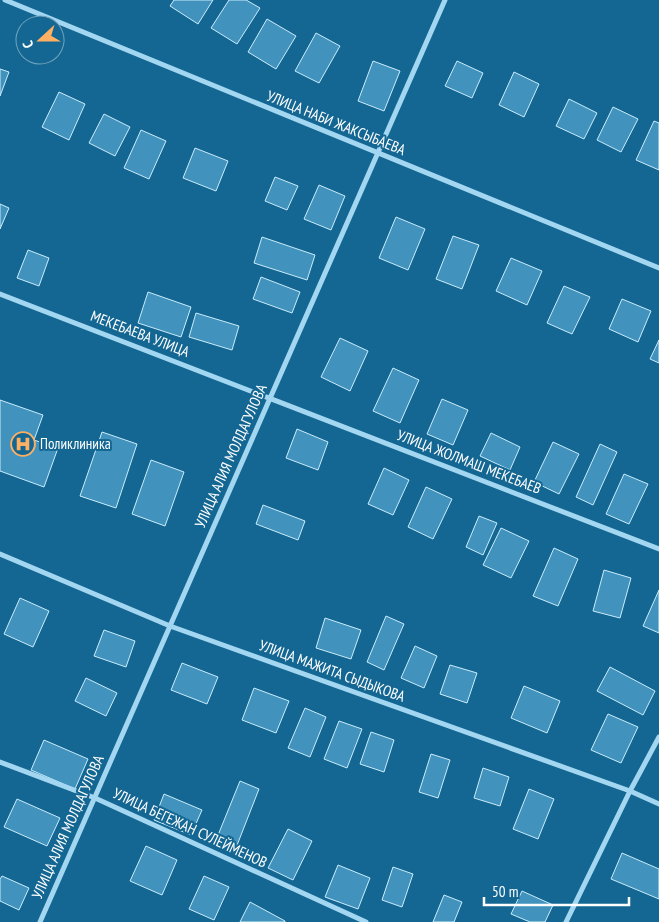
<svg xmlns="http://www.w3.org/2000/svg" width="659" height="922" font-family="'PT Sans Narrow',sans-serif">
	<rect width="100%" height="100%" fill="#146793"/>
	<path fill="#4193bd" stroke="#caecfc" d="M 174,0 L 213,0 L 198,24 L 170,6 Z
		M 229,0 L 246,0 L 260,8 L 237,44 L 211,28 Z
		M 267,19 L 296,36 L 276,69 L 248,52 Z
		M 316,33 L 340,46 L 319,83 L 295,71 Z
		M 373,61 L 400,71 L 384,111 L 358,101 Z
		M 457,61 L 483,73 L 472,98 L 445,86 Z
		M 0,69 L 9,72 L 0,96 Z
		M 514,72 L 539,84 L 524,117 L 499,105 Z
		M 59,92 L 85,104 L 69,140 L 42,127 Z
		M 569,99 L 597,113 L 584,139 L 556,126 Z
		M 613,107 L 638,119 L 621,152 L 597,140 Z
		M 104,114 L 130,127 L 115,156 L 89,143 Z
		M 654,121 L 659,123 L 659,170 L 636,160 Z
		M 141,130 L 166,141 L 149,179 L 124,168 Z
		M 195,148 L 228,161 L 216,191 L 183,178 Z
		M 275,177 L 298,186 L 287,210 L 265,201 Z
		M 319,185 L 345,196 L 331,230 L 304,219 Z
		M 0,204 L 9,208 L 0,229 Z
		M 396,217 L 425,229 L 408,270 L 379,258 Z
		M 453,236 L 479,245 L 462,289 L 436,279 Z
		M 262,237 L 315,255 L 307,280 L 254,263 Z
		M 28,250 L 49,258 L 39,286 L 17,278 Z
		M 511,258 L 542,271 L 527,305 L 496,291 Z
		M 261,277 L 300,292 L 292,313 L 253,299 Z
		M 564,286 L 590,297 L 572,334 L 547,323 Z
		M 148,292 L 191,307 L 181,337 L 138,323 Z
		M 622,299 L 651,311 L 638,342 L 609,329 Z
		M 196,313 L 239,326 L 232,350 L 189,337 Z
		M 340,338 L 368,351 L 350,391 L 321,377 Z
		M 659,340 L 659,363 L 650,359 Z
		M 393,368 L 419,380 L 400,423 L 373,411 Z
		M 442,399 L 468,410 L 453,445 L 427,434 Z
		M 0,400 L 43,415 L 34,440 L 58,448 L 44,487 L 0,471 Z
		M 297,429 L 328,442 L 318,470 L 286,458 Z
		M 102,432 L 137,444 L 116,508 L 80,496 Z
		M 491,433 L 520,447 L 510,470 L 480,456 Z
		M 553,442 L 579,454 L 559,494 L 534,482 Z
		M 600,444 L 617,452 L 593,505 L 576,497 Z
		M 151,460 L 184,472 L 165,526 L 132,514 Z
		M 384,468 L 409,480 L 393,515 L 368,504 Z
		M 624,474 L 648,484 L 629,524 L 606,514 Z
		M 426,487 L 452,499 L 433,539 L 408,527 Z
		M 263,505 L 305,521 L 298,540 L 256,524 Z
		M 479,516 L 497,523 L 483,555 L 466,547 Z
		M 501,528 L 529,541 L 511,578 L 483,565 Z
		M 554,548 L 578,559 L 558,606 L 533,596 Z
		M 604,570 L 631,578 L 620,618 L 593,611 Z
		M 659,590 L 659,633 L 643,626 Z
		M 20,598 L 49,611 L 33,647 L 4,634 Z
		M 386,616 L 404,624 L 384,670 L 367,662 Z
		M 325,618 L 361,630 L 351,659 L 316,648 Z
		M 104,630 L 135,641 L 126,667 L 94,656 Z
		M 415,646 L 437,656 L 424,688 L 401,678 Z
		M 182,663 L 218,677 L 207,704 L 171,690 Z
		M 450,665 L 477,673 L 467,703 L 440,694 Z
		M 610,667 L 655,691 L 643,715 L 597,691 Z
		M 86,678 L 117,693 L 106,716 L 75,701 Z
		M 524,686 L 560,701 L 547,733 L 511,718 Z
		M 254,688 L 289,701 L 276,733 L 242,720 Z
		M 305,708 L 326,717 L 310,757 L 288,748 Z
		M 608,714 L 638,727 L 621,763 L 591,750 Z
		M 339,721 L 362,729 L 347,768 L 324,759 Z
		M 371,732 L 394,740 L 384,772 L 360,764 Z
		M 44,740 L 88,759 L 75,789 L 31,770 Z
		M 431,754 L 450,760 L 438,798 L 419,792 Z
		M 483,768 L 509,777 L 500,806 L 474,798 Z
		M 240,781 L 259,789 L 234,853 L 214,845 Z
		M 529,789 L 554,799 L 538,839 L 513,829 Z
		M 164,794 L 202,810 L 191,835 L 154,820 Z
		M 17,799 L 60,818 L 47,846 L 4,827 Z
		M 288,829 L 312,841 L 293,880 L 268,868 Z
		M 146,846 L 177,860 L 162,895 L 130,881 Z
		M 622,853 L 659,869 L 659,899 L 611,879 Z
		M 338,865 L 370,878 L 358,909 L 325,897 Z
		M 393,867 L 413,874 L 402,907 L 382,900 Z
		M 2,876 L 29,888 L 19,910 L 0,901 L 0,879 Z
		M 204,876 L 229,887 L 214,920 L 189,909 Z
		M 522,891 L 553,905 L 545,922 L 530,922 L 511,914 Z
		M 444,895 L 462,902 L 454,922 L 433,922 Z
		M 250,902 L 285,921 L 285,922 L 240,922 Z"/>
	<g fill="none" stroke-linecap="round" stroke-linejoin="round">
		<path stroke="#a3d7f1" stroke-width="5" d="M 5,0 L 659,268
			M 0,294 L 659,549
			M 0,554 L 170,626 L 630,791 L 659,804
			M 0,762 L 95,798 L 366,922
			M 40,922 L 445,0
			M 566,922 L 630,791 L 659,737"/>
	</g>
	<defs>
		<g id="hospital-ring" transform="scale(1.25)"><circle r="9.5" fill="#146793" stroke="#ffb063" stroke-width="1.5"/><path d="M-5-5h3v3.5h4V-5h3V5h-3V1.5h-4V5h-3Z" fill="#ffb063"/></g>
	</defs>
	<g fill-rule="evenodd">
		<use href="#hospital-ring" x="23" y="444"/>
	</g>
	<g text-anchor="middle" stroke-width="4" stroke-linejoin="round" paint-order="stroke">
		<g font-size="15" fill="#fff" stroke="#146793">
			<text transform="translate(336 123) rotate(22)" y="5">УЛИЦА НАБИ ЖАКСЫБАЕВА</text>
			<text transform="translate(140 334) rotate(21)" y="5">МЕКЕБАЕВА УЛИЦА</text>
			<text transform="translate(231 456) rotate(-66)" y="5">УЛИЦА АЛИЯ МОЛДАГУЛОВА</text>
			<text transform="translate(469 462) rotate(21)" y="5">УЛИЦА ЖОЛМАШ МЕКЕБАЕВ</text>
			<text transform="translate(332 671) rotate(20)" y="5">УЛИЦА МАЖИТА СЫДЫКОВА</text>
			<text transform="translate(68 827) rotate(-66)" y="5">УЛИЦА АЛИЯ МОЛДАГУЛОВА</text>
			<text transform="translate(190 828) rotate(25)" y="5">УЛИЦА БЕГЕЖАН СУЛЕЙМЕНОВ</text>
		</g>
		<g font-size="15" fill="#fff" stroke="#146793" text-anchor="start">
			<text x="40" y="449">Поликлиника</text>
		</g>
	</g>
	<g transform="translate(40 40) rotate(249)"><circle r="24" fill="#146793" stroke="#72a4be"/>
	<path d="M0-4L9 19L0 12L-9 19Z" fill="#ffb063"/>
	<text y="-8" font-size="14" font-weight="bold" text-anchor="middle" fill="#ffffff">С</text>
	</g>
	<path d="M484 897v8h145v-8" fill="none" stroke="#ffffff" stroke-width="2.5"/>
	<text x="492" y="897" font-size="15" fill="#ffffff" stroke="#146793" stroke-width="4" paint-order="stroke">50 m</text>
</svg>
